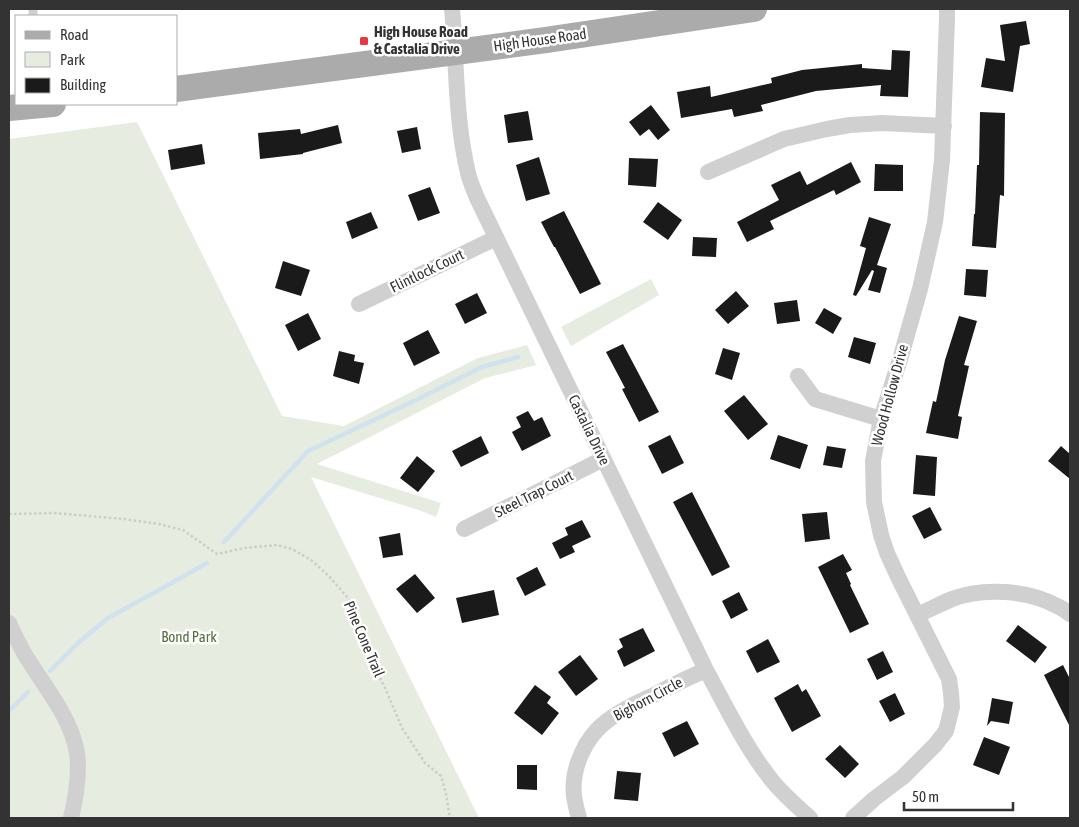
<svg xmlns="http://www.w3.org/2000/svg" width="1079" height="827" font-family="'Asap Condensed',sans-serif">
	<rect width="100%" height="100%" fill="#fff"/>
	<path fill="#e6ecdf" d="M 137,122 L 282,416 L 344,426 L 478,358 L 527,345 L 536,365 L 485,378 L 317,464 L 441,503 L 436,517 L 419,510 L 311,477 L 479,818 L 9,818 L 9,139 Z
		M 651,279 L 659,295 L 571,346 L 561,327 Z"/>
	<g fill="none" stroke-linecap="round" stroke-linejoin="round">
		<path stroke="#cfe2ee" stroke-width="4.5" d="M 224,542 L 308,451 L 412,402 L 482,367 L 518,357
			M 50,671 L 79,642 L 108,618 L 159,590 L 207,563
			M 9,711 L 28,692"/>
	</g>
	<path fill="#1a1a1a" d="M 1026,21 L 1030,44 L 1020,46 L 1013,92 L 981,87 L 986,58 L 1005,61 L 1000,25 Z
		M 892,50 L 910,51 L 908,97 L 880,96 L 881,85 L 816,91 L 761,105 L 763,111 L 734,117 L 732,109 L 681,118 L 677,92 L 710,86 L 711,97 L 772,83 L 771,78 L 802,70 L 862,64 L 862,68 L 891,70 Z
		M 651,105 L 670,130 L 658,140 L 649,129 L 640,136 L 629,122 Z
		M 528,111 L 533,140 L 508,143 L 504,115 Z
		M 980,112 L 1005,113 L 1004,196 L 1000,195 L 996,248 L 972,246 L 974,214 L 975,214 L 977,165 L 979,165 Z
		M 338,125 L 342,143 L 303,153 L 303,154 L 260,159 L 258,133 L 300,129 L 301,134 Z
		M 417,127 L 421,149 L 402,153 L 397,131 Z
		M 202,144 L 205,164 L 171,170 L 168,150 Z
		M 539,157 L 550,194 L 526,201 L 516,165 Z
		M 629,158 L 658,159 L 656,187 L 628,185 Z
		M 851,162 L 861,182 L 836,195 L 834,190 L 770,221 L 774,229 L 747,242 L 737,222 L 779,200 L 771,185 L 800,171 L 807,185 Z
		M 875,164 L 903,165 L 903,191 L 874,191 Z
		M 430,187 L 440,213 L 418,221 L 408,195 Z
		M 658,202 L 682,220 L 668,240 L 643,222 Z
		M 564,211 L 601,284 L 580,294 L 555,247 L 554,247 L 541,222 Z
		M 371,212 L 378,228 L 352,239 L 346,222 Z
		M 869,217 L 891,224 L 877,265 L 887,268 L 880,293 L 868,290 L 874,271 L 872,270 L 856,296 L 853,295 L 866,248 L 860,246 Z
		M 693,237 L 717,238 L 716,257 L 692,256 Z
		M 283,261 L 310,270 L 301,296 L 275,288 Z
		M 966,269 L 988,270 L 986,297 L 964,295 Z
		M 736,291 L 749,306 L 728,324 L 715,310 Z
		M 477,293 L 487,313 L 465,324 L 455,304 Z
		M 797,300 L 800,321 L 777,324 L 774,303 Z
		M 824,308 L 842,318 L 833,334 L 815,323 Z
		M 308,313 L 321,339 L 298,351 L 285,325 Z
		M 959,316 L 977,321 L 964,365 L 969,366 L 958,416 L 962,417 L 958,439 L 926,433 L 933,401 L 936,402 L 945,360 Z
		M 428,330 L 440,353 L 414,366 L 403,343 Z
		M 854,337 L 876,343 L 870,364 L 848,357 Z
		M 623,344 L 659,412 L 639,422 L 622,389 L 625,388 L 606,352 Z
		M 723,348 L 740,353 L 732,380 L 715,374 Z
		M 339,351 L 355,355 L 354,361 L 364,363 L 359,384 L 333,376 Z
		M 744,395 L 768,424 L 748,440 L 724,411 Z
		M 528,411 L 534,421 L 542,417 L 551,436 L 522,451 L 512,432 L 521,427 L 516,417 Z
		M 670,435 L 684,463 L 662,474 L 648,446 Z
		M 778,435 L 808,445 L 800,469 L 770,459 Z
		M 481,436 L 489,453 L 461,467 L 452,451 Z
		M 827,446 L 846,449 L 842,468 L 823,465 Z
		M 1061,446 L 1070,454 L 1070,479 L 1048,461 Z
		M 916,455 L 937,457 L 935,496 L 913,494 Z
		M 417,456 L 435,471 L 418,492 L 400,478 Z
		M 692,492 L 730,567 L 712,576 L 673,502 Z
		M 930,507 L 942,530 L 924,539 L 912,516 Z
		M 827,512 L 830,539 L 805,542 L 802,514 Z
		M 582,520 L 591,537 L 572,546 L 575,552 L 560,559 L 552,543 L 568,535 L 565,528 Z
		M 400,533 L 403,555 L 383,558 L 379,537 Z
		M 843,554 L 852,570 L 846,573 L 851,584 L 850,585 L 869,624 L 850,633 L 818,567 Z
		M 537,567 L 546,585 L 525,596 L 516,578 Z
		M 415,574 L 435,598 L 417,613 L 396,589 Z
		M 494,590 L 499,615 L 462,623 L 456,598 Z
		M 739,592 L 748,610 L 731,619 L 722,601 Z
		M 1018,625 L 1047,647 L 1035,663 L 1006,641 Z
		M 643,628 L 655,651 L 624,667 L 617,651 L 623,647 L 619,639 Z
		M 768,639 L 780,662 L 757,673 L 746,651 Z
		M 883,651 L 893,672 L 877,680 L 867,659 Z
		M 580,655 L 598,679 L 576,696 L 558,672 Z
		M 1063,665 L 1070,679 L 1070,727 L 1044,675 Z
		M 798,684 L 802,692 L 806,689 L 821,716 L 792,732 L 774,698 Z
		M 535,685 L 551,697 L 547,703 L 559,713 L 542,735 L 514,713 Z
		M 895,693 L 905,714 L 890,722 L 879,701 Z
		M 992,698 L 1013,702 L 1009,724 L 991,721 L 987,726 Z
		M 687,721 L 699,744 L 674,757 L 662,733 Z
		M 984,737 L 1010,747 L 999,775 L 973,765 Z
		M 840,745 L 859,764 L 845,778 L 825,759 Z
		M 517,765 L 537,765 L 537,790 L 517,789 Z
		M 617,771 L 641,773 L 638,801 L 614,799 Z"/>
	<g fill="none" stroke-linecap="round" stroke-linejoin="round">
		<path stroke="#cdcdcd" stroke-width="2.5" stroke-dasharray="2.5 2.5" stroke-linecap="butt" d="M 9,514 L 54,513 L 124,519 L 159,524 L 183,530 L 217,554 L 244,548 L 277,545 L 292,549 L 311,560 L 328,575 L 347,597 L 358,619 L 362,642 L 386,690 L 402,728 L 425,763 L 441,776 L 446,794 L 450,818"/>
		<path stroke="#d0d0d0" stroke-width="9" d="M 33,9 L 33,16"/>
		<path stroke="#d0d0d0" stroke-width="16" d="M 452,9 C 457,63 455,119 468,173 C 470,182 474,190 477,198 L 706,670 C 727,708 746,749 774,783 C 785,796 798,807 810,818
			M 708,172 L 784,139 L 827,129 L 850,125 L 882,123 L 944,126
			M 359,304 L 496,238
			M 798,376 L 815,399 L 881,419
			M 464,529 L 603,459
			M 917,615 C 929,610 940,604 952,599 C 983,587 1028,590 1057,606 C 1062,608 1066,611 1070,614
			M 9,623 C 15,636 21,649 29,661 C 47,690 71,718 77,753 C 80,775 76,797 71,818
			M 579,818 C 577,811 575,803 574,796 C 571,769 585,737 607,721 C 621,710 638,702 654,695 C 671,686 689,677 706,670
			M 853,818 L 874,799 L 903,777 L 935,745 L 946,731 L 952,707 L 951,693 L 949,679 L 898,577 L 887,553 L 881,535 L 874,502 L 873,461 L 881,419 L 901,356 L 920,289 L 935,222 L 942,160 L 947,18 L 947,9"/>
		<path stroke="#ababab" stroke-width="26" d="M 176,89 L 546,40 L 754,9
			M 9,108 L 53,104"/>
	</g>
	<rect fill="#e63946" stroke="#fff" stroke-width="2" x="359" y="36" width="10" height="10" rx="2.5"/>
	<g text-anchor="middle" stroke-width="5" stroke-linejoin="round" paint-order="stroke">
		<g font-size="15" font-weight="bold" fill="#333" stroke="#fff" text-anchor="start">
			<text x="374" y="37">High House Road<tspan x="374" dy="17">&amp; Castalia Drive</tspan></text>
		</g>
		<g font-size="15" fill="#333" stroke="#fff">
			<text transform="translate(540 40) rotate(-8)" y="5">High House Road</text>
			<text transform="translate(427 271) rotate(-26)" y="5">Flintlock Court</text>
			<text transform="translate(890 395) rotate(-75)" y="5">Wood Hollow Drive</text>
			<text transform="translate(589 430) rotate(64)" y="5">Castalia Drive</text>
			<text transform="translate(534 494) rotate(-27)" y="5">Steel Trap Court</text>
			<text transform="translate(364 639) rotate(67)" y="5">Pine Cone Trail</text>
			<text transform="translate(648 699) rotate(-28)" y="5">Bighorn Circle</text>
		</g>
		<g font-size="15" fill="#56703f" stroke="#fff">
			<text x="189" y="642">Bond Park</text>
		</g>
	</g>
	<rect width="1079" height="827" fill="none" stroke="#333333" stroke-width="20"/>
	<rect x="15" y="15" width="162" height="90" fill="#ffffff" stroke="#adadad"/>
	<rect x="25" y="31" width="25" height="8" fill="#ababab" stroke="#adadad"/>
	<text x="60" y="40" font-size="15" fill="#333333">Road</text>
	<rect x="25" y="52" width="25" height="15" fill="#e6ecdf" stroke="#adadad"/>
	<text x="60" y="65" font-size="15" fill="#333333">Park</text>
	<rect x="25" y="78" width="25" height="15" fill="#1a1a1a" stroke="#adadad"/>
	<text x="60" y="90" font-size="15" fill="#333333">Building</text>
	<path d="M904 802v8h109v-8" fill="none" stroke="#333333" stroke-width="2.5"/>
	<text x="912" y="802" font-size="15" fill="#333333" stroke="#ffffff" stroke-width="4" paint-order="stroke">50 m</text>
</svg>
